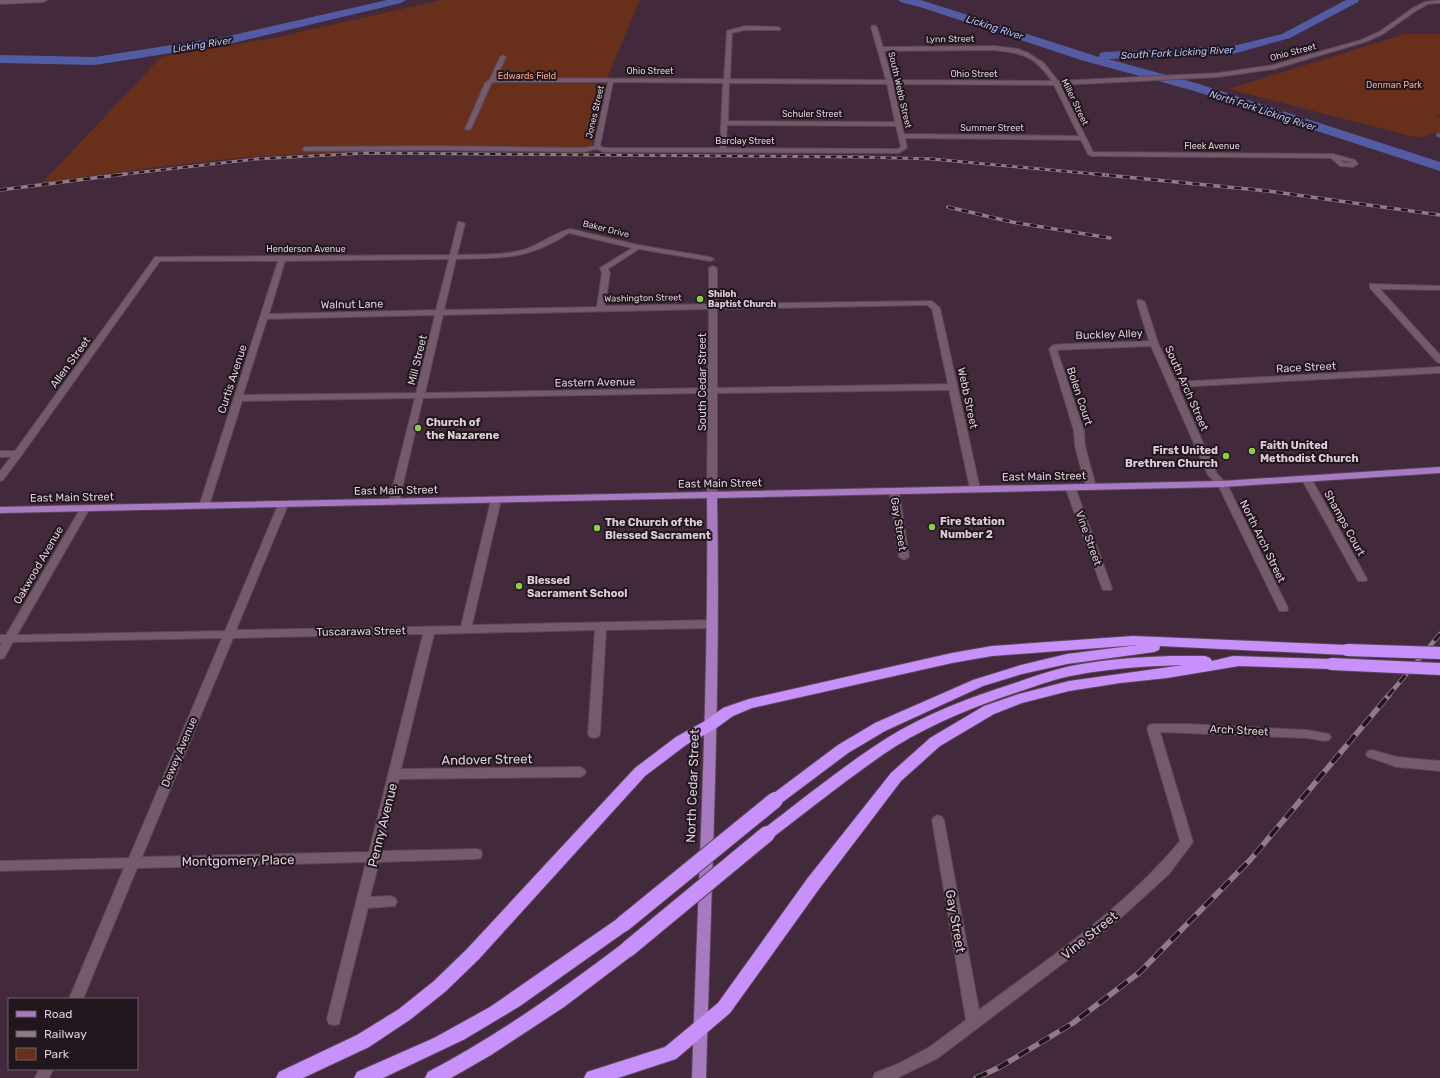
<svg xmlns="http://www.w3.org/2000/svg" width="1440" height="1078" font-family="Rubik,sans-serif">
	<rect width="100%" height="100%" fill="#42293b"/>
	<path fill="#682f1b" d="M 441,0 L 640,0 L 606,81 L 590,153 C 482,152 374,149 267,156 C 192,161 117,173 42,183 L 161,57 L 274,38 Z
		M 1405,34 L 1440,34 L 1440,115 L 1435,116 L 1440,119 L 1440,132 L 1418,138 L 1228,89 Z"/>
	<g fill="none" stroke-linecap="round" stroke-linejoin="round">
		<path fill="#535ca3" fill-rule="evenodd" d="M 387,0 L 406,0 L 401,3 L 229,44 L 95,65 L 0,63 L 0,55 L 95,57 L 229,36 Z
			M 899,0 L 920,0 L 927,2 L 1099,57 L 1100,53 L 1104,52 L 1233,46 L 1282,34 L 1346,0 L 1359,0 L 1358,2 L 1290,38 L 1233,54 L 1108,59 L 1199,84 L 1440,162 L 1440,171 L 1191,90 L 1081,60 L 920,7 L 900,2 Z"/>
		<g stroke="#5a4655" stroke-width="2">
			<path id="minor" d="M 0,0 L 47,0 L 44,2 L 0,4 Z
				M 1440,0 L 1440,3 L 1428,4 L 1417,10 L 1383,34 L 1365,42 L 1274,69 L 1218,77 L 1060,85 L 1093,152 L 1333,154 L 1355,160 L 1358,164 L 1353,167 L 1340,166 L 1331,158 L 1091,156 L 1088,154 L 1081,140 L 905,138 L 907,148 L 899,153 L 604,152 L 596,149 L 584,152 L 435,150 L 305,151 L 302,149 L 305,147 L 435,146 L 584,148 L 594,146 L 608,82 L 493,82 L 491,84 L 471,129 L 466,130 L 465,129 L 485,83 L 490,79 L 500,57 L 503,55 L 506,57 L 496,78 L 724,79 L 727,31 L 745,26 L 778,27 L 780,28 L 780,30 L 745,30 L 732,33 L 730,79 L 886,80 L 871,27 L 874,25 L 877,27 L 883,47 L 994,46 L 1018,49 L 1028,53 L 1044,63 L 1058,81 L 1218,73 L 1273,65 L 1361,40 L 1379,32 L 1413,8 L 1425,2 ZM 994,50 C 1025,54 1033,55 1052,81 L 892,80 L 884,51 ZM 613,82 L 723,83 L 720,148 L 605,148 L 600,146 ZM 729,83 L 887,84 L 895,122 L 728,121 ZM 893,84 L 1054,85 L 1079,136 L 904,134 ZM 727,125 L 896,126 L 901,147 L 898,149 L 726,148 ZM 1341,160 L 1351,162 L 1351,163 L 1344,163 Z
				M 1439,133 L 1440,137 L 1437,136 L 1437,134 Z
				M 458,222 L 461,222 L 465,224 L 457,255 C 480,254 504,256 526,249 C 538,245 562,229 571,229 L 638,245 L 710,257 L 714,259 L 710,261 L 639,249 L 608,269 L 610,273 L 605,306 L 709,304 L 709,268 L 713,266 L 717,268 L 717,304 L 932,301 L 940,308 L 980,489 L 975,492 L 970,489 L 949,390 L 717,393 L 717,495 L 712,498 L 707,495 L 708,393 L 423,398 L 399,502 L 394,505 L 389,502 L 415,398 L 242,401 L 209,506 L 207,508 L 201,508 L 199,506 L 278,261 L 160,261 L 21,456 L 3,480 L 0,481 L 0,471 L 11,457 L 0,457 L 0,451 L 15,451 L 155,257 L 450,255 ZM 569,233 L 632,248 L 600,268 L 602,273 L 597,307 L 444,310 L 456,259 C 501,258 529,260 569,233 ZM 449,259 L 436,310 L 269,314 L 285,261 ZM 927,305 L 932,309 L 948,384 L 717,388 L 717,309 ZM 709,309 L 708,388 L 425,393 L 443,315 ZM 435,315 L 416,393 L 243,395 L 267,319 Z
				M 1370,284 L 1440,286 L 1440,290 L 1380,289 L 1440,355 L 1440,363 L 1437,362 L 1370,288 Z
				M 1138,300 L 1141,300 L 1145,302 L 1158,343 L 1176,382 L 1440,367 L 1440,373 L 1178,387 L 1217,474 L 1227,484 L 1288,608 L 1287,611 L 1279,611 L 1278,608 L 1218,485 L 1208,475 L 1151,346 L 1057,350 L 1084,431 L 1085,446 L 1096,487 L 1091,490 L 1086,487 L 1075,446 L 1074,431 L 1049,349 L 1053,345 L 1065,344 L 1149,341 L 1137,302 Z
				M 1306,475 L 1311,478 L 1367,579 L 1366,581 L 1358,581 L 1357,579 L 1301,478 Z
				M 1070,484 L 1075,487 L 1112,588 L 1111,590 L 1103,590 L 1102,588 L 1065,487 Z
				M 894,488 L 899,491 L 909,557 L 904,560 L 899,557 L 889,491 Z
				M 496,497 L 501,500 L 472,625 L 713,620 L 717,621 L 718,624 L 717,627 L 713,628 L 606,630 L 600,734 L 598,737 L 594,738 L 590,737 L 588,734 L 595,630 L 434,634 L 401,769 L 580,767 L 584,769 L 586,772 L 584,775 L 580,777 L 399,779 L 381,851 L 476,849 L 481,850 L 482,854 L 481,858 L 476,859 L 379,862 L 370,897 L 390,896 L 395,898 L 397,902 L 395,906 L 368,908 L 339,1024 L 334,1025 L 329,1024 L 327,1019 L 366,862 L 137,868 L 83,999 L 69,999 L 124,868 L 0,871 L 0,861 L 129,858 L 222,638 L 13,642 L 4,658 L 0,659 L 0,646 L 2,643 L 0,643 L 0,635 L 6,635 L 82,506 L 88,506 L 90,508 L 17,635 L 225,631 L 278,505 L 283,502 L 288,505 L 236,630 L 461,626 L 491,500 ZM 423,634 L 369,852 L 142,857 L 233,638 Z
				M 1153,724 L 1188,724 L 1307,730 L 1329,734 L 1331,737 L 1329,740 L 1325,741 L 1307,738 L 1160,732 L 1193,842 L 1169,874 L 1124,915 L 1078,952 L 938,1058 L 897,1078 L 873,1078 L 875,1073 L 900,1063 L 928,1048 L 966,1020 L 932,820 L 934,817 L 938,815 L 942,817 L 944,820 L 979,1010 C 1049,958 1124,909 1180,841 L 1147,728 L 1149,725 Z
				M 1372,750 L 1397,757 L 1440,761 L 1440,771 L 1397,767 L 1368,757 L 1366,754 L 1368,751 Z
				M 39,1069 L 53,1069 L 49,1078 L 35,1078 Z"/>
		</g>
		<g stroke="#5a4655" stroke-width="2">
			<path id="major" d="M 1440,467 L 1440,473 L 1222,487 L 717,498 C 721,691 711,885 706,1078 L 692,1078 C 698,885 709,691 707,498 L 0,513 L 0,507 L 1222,481 Z"/>
		</g>
		<g stroke="#5a4655" stroke-width="2">
			<path id="highway" d="M 1133,636 L 1347,645 L 1352,647 L 1354,650 L 1352,653 L 1347,655 L 1160,646 L 1159,650 L 1154,652 L 1067,664 L 1022,674 L 983,686 L 885,731 L 848,753 L 780,804 L 775,806 L 770,804 L 768,800 L 770,796 L 838,745 L 875,723 L 973,680 L 1021,665 L 1067,654 L 1138,645 L 992,656 L 952,663 L 752,708 L 733,716 L 715,729 L 686,745 L 645,776 L 479,959 L 446,991 L 411,1019 L 369,1047 L 303,1078 L 276,1078 L 279,1072 L 357,1035 L 399,1009 L 434,981 L 467,949 L 635,768 L 676,737 L 705,721 L 723,708 L 749,699 L 952,653 L 992,646 Z
				M 1172,656 L 1205,656 L 1210,658 L 1212,661 L 1233,656 L 1331,659 L 1336,661 L 1338,664 L 1336,667 L 1331,669 L 1239,666 L 1167,678 L 1120,683 L 1069,691 L 1022,703 L 994,714 L 940,746 L 901,781 L 819,889 L 730,1013 L 676,1059 L 618,1078 L 584,1078 L 587,1072 L 665,1047 L 718,1003 L 807,879 L 891,773 L 930,738 L 984,706 L 1019,694 L 1069,681 L 1184,665 C 1148,666 1112,668 1076,675 C 1057,678 1039,685 1021,691 C 978,705 935,722 896,746 C 853,774 813,807 772,838 L 767,840 L 762,838 L 759,834 L 762,830 C 803,799 843,766 887,738 C 926,714 970,697 1015,683 C 1035,676 1055,669 1076,665 C 1108,659 1140,657 1172,656 Z
				M 623,917 L 629,919 L 631,924 L 629,929 L 520,1006 L 465,1039 L 383,1078 L 354,1078 L 357,1072 L 434,1038 L 490,1007 L 617,919 Z
				M 628,942 L 634,944 L 636,949 L 634,954 L 564,1007 L 491,1055 L 451,1078 L 425,1078 L 428,1072 C 497,1036 560,991 622,944 Z"/>
		</g>
		<use href="#minor" fill="#75596d" fill-rule="evenodd"/>
		<use href="#major" fill="#a77ac2" fill-rule="evenodd"/>
		<use href="#highway" fill="#c890fb" fill-rule="evenodd"/>
		<g stroke="#8f7b89" stroke-width="3">
			<path id="rail-far3" d="M 117,175 L 256,159 L 367,153 L 860,157 L 932,159 L 1106,175"/>
		</g>
		<g stroke="#8f7b89" stroke-width="3.5">
			<path id="rail-far2" d="M 1095,174 L 1268,191 L 1440,215
				M 0,190 L 125,174
				M 948,207 L 1012,222 L 1110,238"/>
		</g>
		<g stroke="#8f7b89" stroke-width="4.5">
			<path id="rail-far1" d="M 1388,696 L 1440,634"/>
		</g>
		<g stroke="#8f7b89" stroke-width="5.5">
			<path id="rail" d="M 976,1078 L 1000,1067 L 1073,1023 L 1140,972 L 1251,859 L 1389,695"/>
		</g>
		<use href="#rail-far3" stroke="#21161e" stroke-width="2" stroke-dasharray="5.5" stroke-linecap="butt"/>
		<use href="#rail-far2" stroke="#21161e" stroke-width="2.5" stroke-dasharray="7" stroke-linecap="butt"/>
		<use href="#rail-far1" stroke="#21161e" stroke-width="3" stroke-dasharray="9" stroke-linecap="butt"/>
		<use href="#rail" stroke="#21161e" stroke-width="4" stroke-dasharray="12" stroke-linecap="butt"/>
		<g stroke="#5a4655" stroke-width="14" stroke-linecap="butt">
			<path id="highway-bridge-far1" d="M 1347,650 L 1440,653
				M 1331,664 L 1440,669"/>
		</g>
		<g stroke="#5a4655" stroke-width="18" stroke-linecap="butt">
			<path id="highway-bridge" d="M 623,924 L 775,800
				M 628,949 L 767,834"/>
		</g>
		<use href="#highway-bridge-far1" stroke="#c890fb" stroke-width="12"/>
		<use href="#highway-bridge" stroke="#c890fb" stroke-width="16"/>
	</g>
	<g fill="#8cce45" stroke="#21161e" stroke-width="1.5">
		<circle cx="700" cy="299" r="4"/>
		<circle cx="418" cy="428" r="4"/>
		<circle cx="1252" cy="451" r="4"/>
		<circle cx="1226" cy="456" r="4"/>
		<circle cx="932" cy="527" r="4"/>
		<circle cx="597" cy="528" r="4"/>
		<circle cx="519" cy="586" r="4"/>
	</g>
	<g text-anchor="middle" stroke-width="4" stroke-linejoin="round" paint-order="stroke">
		<g font-size="9" fill="#deced8" stroke="#21161e">
			<text transform="translate(950 39) rotate(-1)" y="3">Lynn Street</text>
			<text transform="translate(1293 52) rotate(-15)" y="3">Ohio Street</text>
			<text x="650" y="74">Ohio Street</text>
			<text x="974" y="77">Ohio Street</text>
			<text transform="translate(900 90) rotate(77)" y="3">South Webb Street</text>
			<text transform="translate(1075 102) rotate(64)" y="3">Miller Street</text>
			<text transform="translate(595 112) rotate(-77)" y="3">Jones Street</text>
			<text x="812" y="117">Schuler Street</text>
			<text x="992" y="131">Summer Street</text>
			<text x="745" y="144">Barclay Street</text>
			<text x="1212" y="149">Fleek Avenue</text>
			<text transform="translate(606 229) rotate(14)" y="3">Baker Drive</text>
			<text x="306" y="252">Henderson Avenue</text>
			<text transform="translate(643 298) rotate(-1)" y="3">Washington Street</text>
		</g>
		<g font-size="9" fill="#fea587" stroke="#21161e">
			<text x="527" y="79">Edwards Field</text>
			<text x="1394" y="88">Denman Park</text>
		</g>
		<g font-size="9" font-weight="bold" fill="#deced8" stroke="#21161e" text-anchor="start">
			<text x="708" y="297">Shiloh<tspan x="708" dy="10">Baptist Church</tspan></text>
		</g>
		<g font-size="10" font-style="italic" fill="#b4c0fb" stroke="#21161e">
			<text transform="translate(995 27) rotate(18)" y="4">Licking River</text>
			<text transform="translate(202 44) rotate(-9)" y="4">Licking River</text>
			<text transform="translate(1177 52) rotate(-3)" y="4">South Fork Licking River</text>
			<text transform="translate(1263 110) rotate(18)" y="4">North Fork Licking River</text>
		</g>
		<g font-size="11" fill="#deced8" stroke="#21161e">
			<text transform="translate(352 304) rotate(-1)" y="4">Walnut Lane</text>
			<text transform="translate(1109 334) rotate(-2)" y="4">Buckley Alley</text>
			<text transform="translate(417 360) rotate(-76)" y="4">Mill Street</text>
			<text transform="translate(70 362) rotate(-54)" y="4">Allen Street</text>
			<text transform="translate(1306 367) rotate(-3)" y="4">Race Street</text>
			<text transform="translate(232 379) rotate(-72)" y="4">Curtis Avenue</text>
			<text transform="translate(595 382) rotate(-1)" y="4">Eastern Avenue</text>
			<text transform="translate(702 382) rotate(-90)" y="4">South Cedar Street</text>
			<text transform="translate(1187 388) rotate(66)" y="4">South Arch Street</text>
			<text transform="translate(1080 396) rotate(72)" y="4">Bolen Court</text>
			<text transform="translate(968 398) rotate(78)" y="4">Webb Street</text>
			<text transform="translate(1044 476) rotate(-1)" y="4">East Main Street</text>
			<text transform="translate(720 483) rotate(-1)" y="4">East Main Street</text>
			<text transform="translate(396 490) rotate(-1)" y="4">East Main Street</text>
			<text transform="translate(72 497) rotate(-1)" y="4">East Main Street</text>
			<text transform="translate(1345 523) rotate(61)" y="4">Shamps Court</text>
			<text transform="translate(899 524) rotate(81)" y="4">Gay Street</text>
			<text transform="translate(1089 538) rotate(70)" y="4">Vine Street</text>
			<text transform="translate(1263 541) rotate(64)" y="4">North Arch Street</text>
			<text transform="translate(38 565) rotate(-60)" y="4">Oakwood Avenue</text>
			<text transform="translate(361 631) rotate(-1)" y="4">Tuscarawa Street</text>
			<text transform="translate(1239 730) rotate(3)" y="4">Arch Street</text>
			<text transform="translate(179 752) rotate(-67)" y="4">Dewey Avenue</text>
		</g>
		<g font-size="11" font-weight="bold" fill="#deced8" stroke="#21161e" text-anchor="start">
			<text x="426" y="426">Church of<tspan x="426" dy="13">the Nazarene</tspan></text>
			<text x="1260" y="449">Faith United<tspan x="1260" dy="13">Methodist Church</tspan></text>
			<text x="1218" y="454" text-anchor="end">First United<tspan x="1218" dy="13">Brethren Church</tspan></text>
			<text x="940" y="525">Fire Station<tspan x="940" dy="13">Number 2</tspan></text>
			<text x="605" y="526">The Church of the<tspan x="605" dy="13">Blessed Sacrament</tspan></text>
			<text x="527" y="584">Blessed<tspan x="527" dy="13">Sacrament School</tspan></text>
		</g>
		<g font-size="13" fill="#deced8" stroke="#21161e">
			<text transform="translate(487 759) rotate(-1)" y="5">Andover Street</text>
			<text transform="translate(692 786) rotate(-88)" y="5">North Cedar Street</text>
			<text transform="translate(382 825) rotate(-76)" y="5">Penny Avenue</text>
			<text transform="translate(238 860) rotate(-1)" y="5">Montgomery Place</text>
			<text transform="translate(956 921) rotate(80)" y="5">Gay Street</text>
			<text transform="translate(1089 935) rotate(-39)" y="5">Vine Street</text>
		</g>
	</g>
	<rect x="8" y="998" width="130" height="72" fill="#21161e" stroke="#6d6068"/>
	<rect x="16" y="1011" width="20" height="6" fill="#a77ac2" stroke="#6d6068"/>
	<text x="44" y="1018" font-size="12" fill="#deced8">Road</text>
	<rect x="16" y="1031" width="20" height="6" fill="#8f7b89" stroke="#6d6068"/>
	<text x="44" y="1038" font-size="12" fill="#deced8">Railway</text>
	<rect x="16" y="1048" width="20" height="12" fill="#682f1b" stroke="#6d6068"/>
	<text x="44" y="1058" font-size="12" fill="#deced8">Park</text>
</svg>
